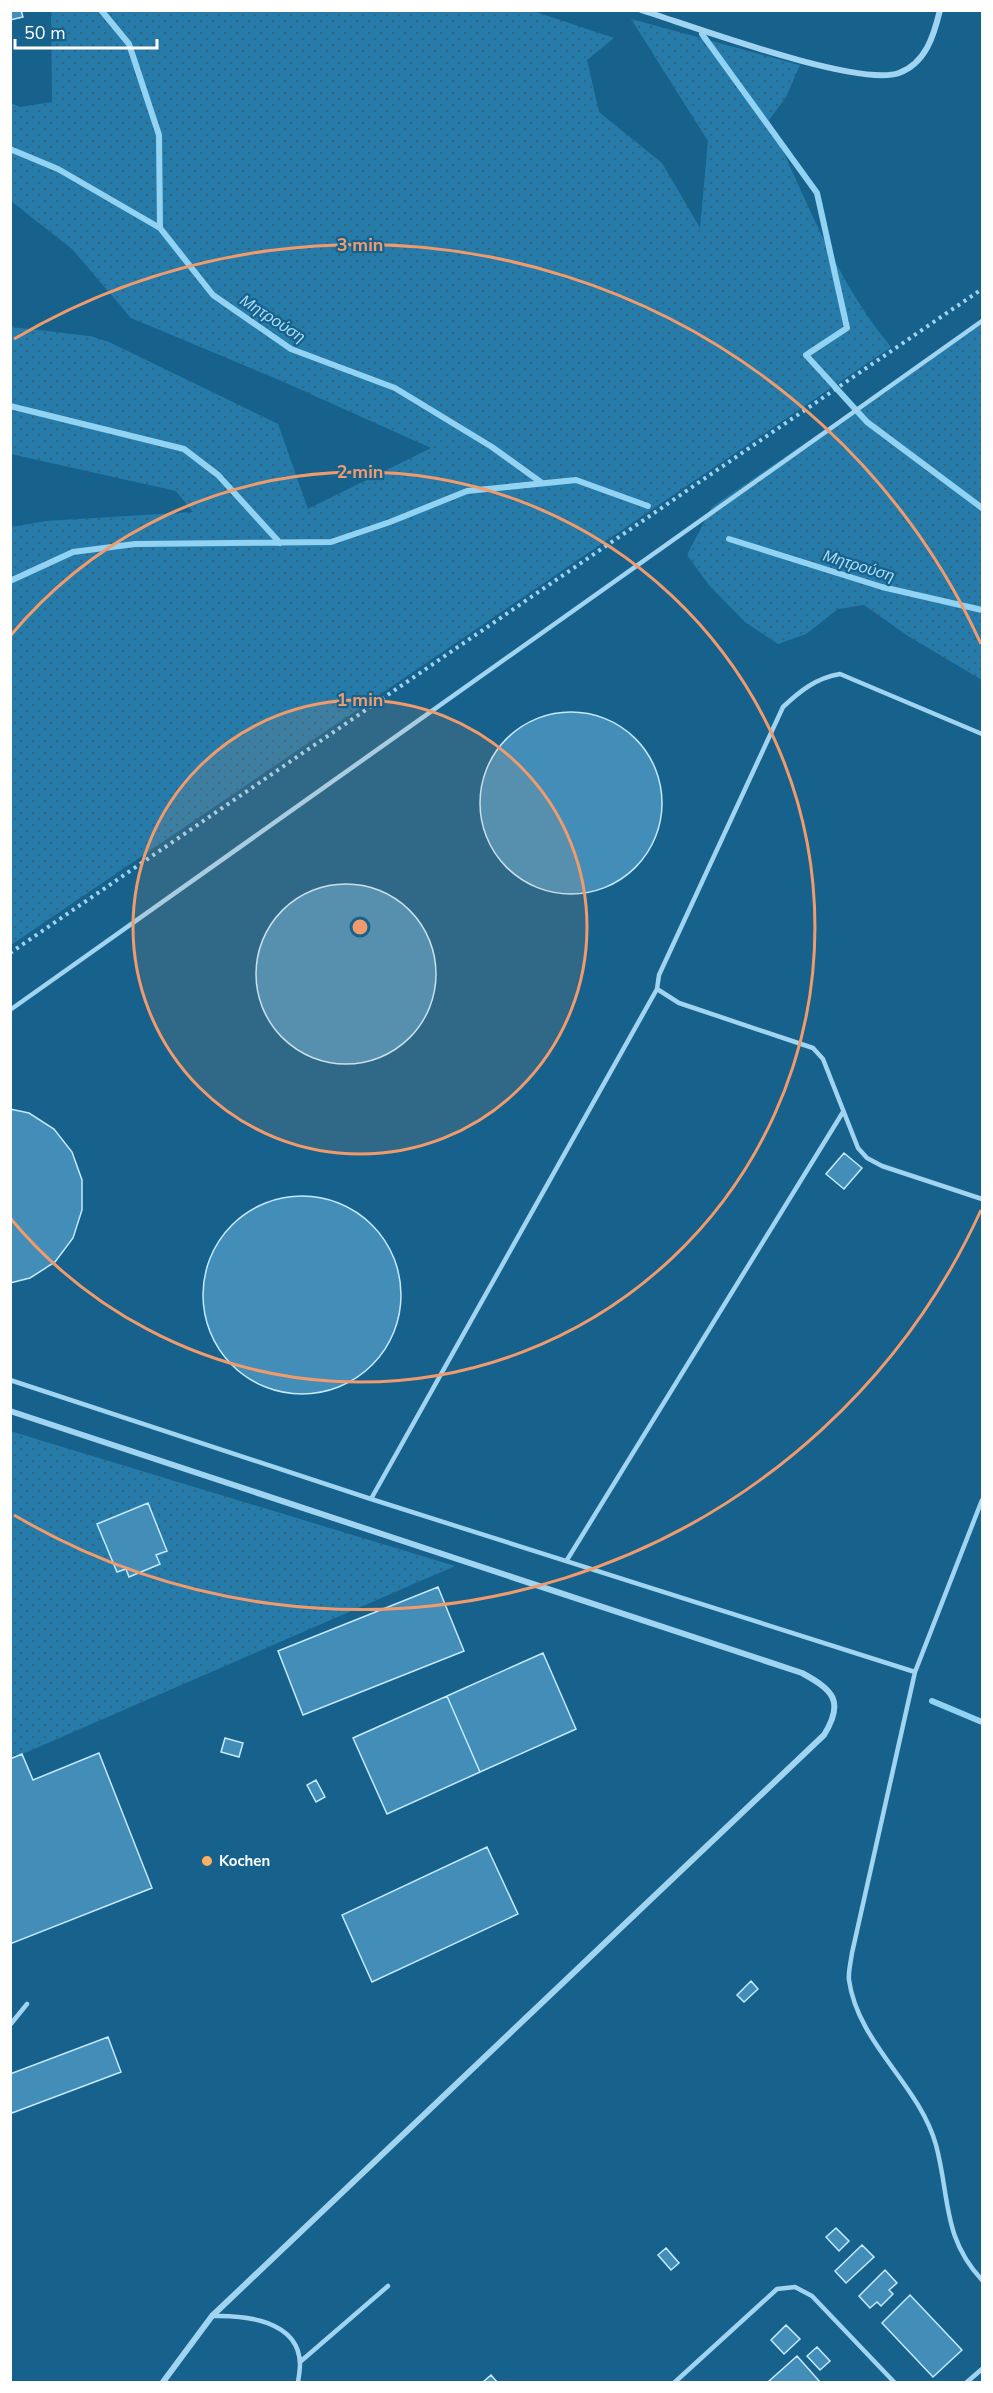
<svg xmlns="http://www.w3.org/2000/svg" width="993" height="2393" font-family="'Nunito Sans',sans-serif">
	<defs>
		<pattern id="grass-dots" width="8" height="8" patternUnits="userSpaceOnUse" patternTransform="scale(1.5)"><rect width="8" height="8" fill="#257caa"/><path d="M2 2h.1M6 6h.1" fill="none" stroke="#38647b" stroke-width="1.8" stroke-linecap="round"/></pattern>
	</defs>
	<rect width="100%" height="100%" fill="#16628d"/>
	<path fill="url(#grass-dots)" d="M 51,11 L 530,10 L 614,38 L 587,60 L 599,112 L 662,163 L 700,228 L 708,141 L 631,19 L 800,65 L 786,97 L 769,120 C 805,197 836,281 891,347 L 11,945 L 11,527 L 46,521 L 193,512 L 176,491 L 11,454 L 11,327 L 90,336 L 109,342 L 278,424 L 308,509 L 431,448 L 277,379 L 131,318 L 72,249 L 11,201 L 11,103 L 20,107 L 52,102 Z
		M 982,322 L 982,680 L 908,636 L 864,605 L 838,609 L 806,634 L 778,644 L 745,622 L 709,585 L 687,555 L 712,507 Z
		M 10,1431 L 455,1566 L 11,1759 Z"/>
	<g fill="none" stroke-linecap="round" stroke-linejoin="round">
		<path stroke="#92d2f2" stroke-width="6" d="M 101,10 L 129,44 L 159,135 L 160,228
			M 702,34 L 817,193 L 847,328 L 806,355 L 867,422 L 982,508
			M 10,149 L 58,169 L 160,228 L 213,295 L 291,349 L 395,388 L 492,447 L 542,483
			M 10,406 L 184,449 L 218,475 L 280,543
			M 729,539 L 882,587 L 982,610
			M 10,581 L 73,552 L 135,544 L 331,542 L 390,522 L 467,491 L 576,480 L 648,506
			M 932,1701 L 982,1722"/>
	</g>
	<path fill="#438eb8" stroke="#c6e9fb" stroke-width="1.5" d="M 10,10 L 21,10 L 23,17 L 10,20 Z
		M480 803a91 91 0 1 1 182 0a91 91 0 1 1-182 0Z
		M256 974a90 90 0 1 1 180 0a90 90 0 1 1-180 0Z
		M 10,1109 L 29,1113 L 54,1129 L 72,1152 L 82,1180 L 82,1210 L 73,1238 L 55,1262 L 30,1278 L 10,1283 Z
		M 844,1153 L 862,1168 L 844,1189 L 826,1174 Z
		M203 1295a99 99 0 1 1 198 0a99 99 0 1 1-198 0Z
		M 148,1503 L 167,1551 L 156,1555 L 160,1564 L 129,1577 L 126,1569 L 117,1572 L 97,1524 Z
		M 438,1587 L 464,1651 L 303,1715 L 278,1651 Z
		M 543,1653 L 576,1729 L 480,1772 L 447,1696 Z
		M 447,1696 L 480,1772 L 387,1814 L 353,1738 Z
		M 225,1738 L 243,1743 L 239,1757 L 221,1752 Z
		M 99,1753 L 152,1888 L 10,1944 L 10,1759 L 22,1754 L 33,1780 Z
		M 316,1780 L 325,1797 L 316,1802 L 307,1785 Z
		M 487,1847 L 518,1914 L 372,1982 L 342,1915 Z
		M 751,1981 L 758,1989 L 744,2002 L 737,1995 Z
		M 108,2037 L 121,2072 L 12,2113 L 10,2108 L 10,2074 Z
		M 836,2228 L 849,2241 L 839,2251 L 826,2237 Z
		M 862,2245 L 874,2257 L 846,2283 L 835,2271 Z
		M 666,2248 L 679,2263 L 671,2270 L 658,2255 Z
		M 885,2270 L 897,2283 L 889,2290 L 893,2294 L 881,2306 L 877,2302 L 870,2308 L 859,2296 Z
		M 910,2295 L 962,2350 L 933,2377 L 882,2323 Z
		M 786,2325 L 800,2339 L 784,2354 L 771,2340 Z
		M 817,2347 L 830,2361 L 820,2370 L 807,2356 Z
		M 797,2356 L 820,2382 L 768,2382 Z
		M 491,2375 L 497,2382 L 483,2382 Z"/>
	<g fill="none" stroke-linecap="round" stroke-linejoin="round">
		<path stroke="#a0d4f0" stroke-width="4" stroke-dasharray="3 4.5" stroke-linecap="butt" d="M 10,953 L 982,289"/>
		<path stroke="#a0d4f0" stroke-width="4.5" d="M 982,734 L 840,674 C 816,678 800,691 783,707 L 659,975 L 657,989 L 679,1003 L 813,1048 L 823,1059 L 858,1148 L 867,1158 L 882,1166 L 982,1199
			M 10,1010 L 982,321
			M 10,1380 L 371,1499 L 915,1672 L 852,1953 C 851,1961 848,1972 849,1980 C 858,2044 919,2084 936,2145 C 950,2197 942,2237 982,2280
			M 371,1499 L 657,989
			M 567,1560 L 843,1112
			M 915,1672 L 982,1500
			M 10,2025 L 27,2004
			M 212,2316 C 244,2315 299,2320 300,2364 C 300,2370 299,2376 298,2382
			M 300,2362 L 388,2286
			M 675,2382 L 777,2289 L 795,2287 L 812,2296 L 894,2382
			M 967,2382 L 982,2369"/>
		<path stroke="#a0d4f0" stroke-width="6" d="M 641,10 C 689,25 858,88 899,73 C 926,63 934,35 940,10
			M 10,1411 L 802,1673 C 833,1690 845,1701 824,1735 L 212,2316 L 163,2382"/>
	</g>
	<circle cx="360" cy="927" r="227" fill="#f19b6d" fill-opacity=".12"/>
	<g fill="none" stroke="#f19b6d" stroke-width="3">
		<circle cx="360" cy="927" r="227"/>
		<path d="M11 635A455 455 0 1 1 11 1219"/>
		<path d="M981 1210A682 682 0 0 1 14 1515M14 339A682 682 0 0 1 981 644"/>
	</g>
	<circle fill="#ffb05e" stroke="#16628d" stroke-width="2" cx="207" cy="1861" r="6"/>
	<g text-anchor="middle" stroke-width="4.5" stroke-linejoin="round" paint-order="stroke">
		<g font-size="15" font-weight="bold" fill="#fff" stroke="#16628d" text-anchor="start">
			<text x="219" y="1866">Kochen</text>
		</g>
		<g font-size="16" font-style="italic" fill="#acddf7" stroke="#16628d">
			<text transform="translate(273 318) rotate(33)" y="6">Μητρούση</text>
			<text transform="translate(859 565) rotate(17)" y="6">Μητρούση</text>
		</g>
	</g>
	<circle cx="360" cy="927" r="9" fill="#f19b6d" stroke="#16628d" stroke-width="3"/>
	<g font-size="18" text-anchor="middle" font-weight="bold" fill="#f19b6d" stroke="#16628d" stroke-width="4.5" stroke-linejoin="round" paint-order="stroke">
		<text x="360" y="251">3 min</text>
		<text x="360" y="478">2 min</text>
		<text x="360" y="706">1 min</text>
	</g>
	<rect width="993" height="2393" fill="none" stroke="#ffffff" stroke-width="24"/>
	<path d="M15 39v9h142v-9" fill="none" stroke="#ffffff" stroke-width="3"/>
	<text x="24" y="39" font-size="18" fill="#ffffff" stroke="#16628d" stroke-width="4.5" paint-order="stroke">50 m</text>
</svg>
